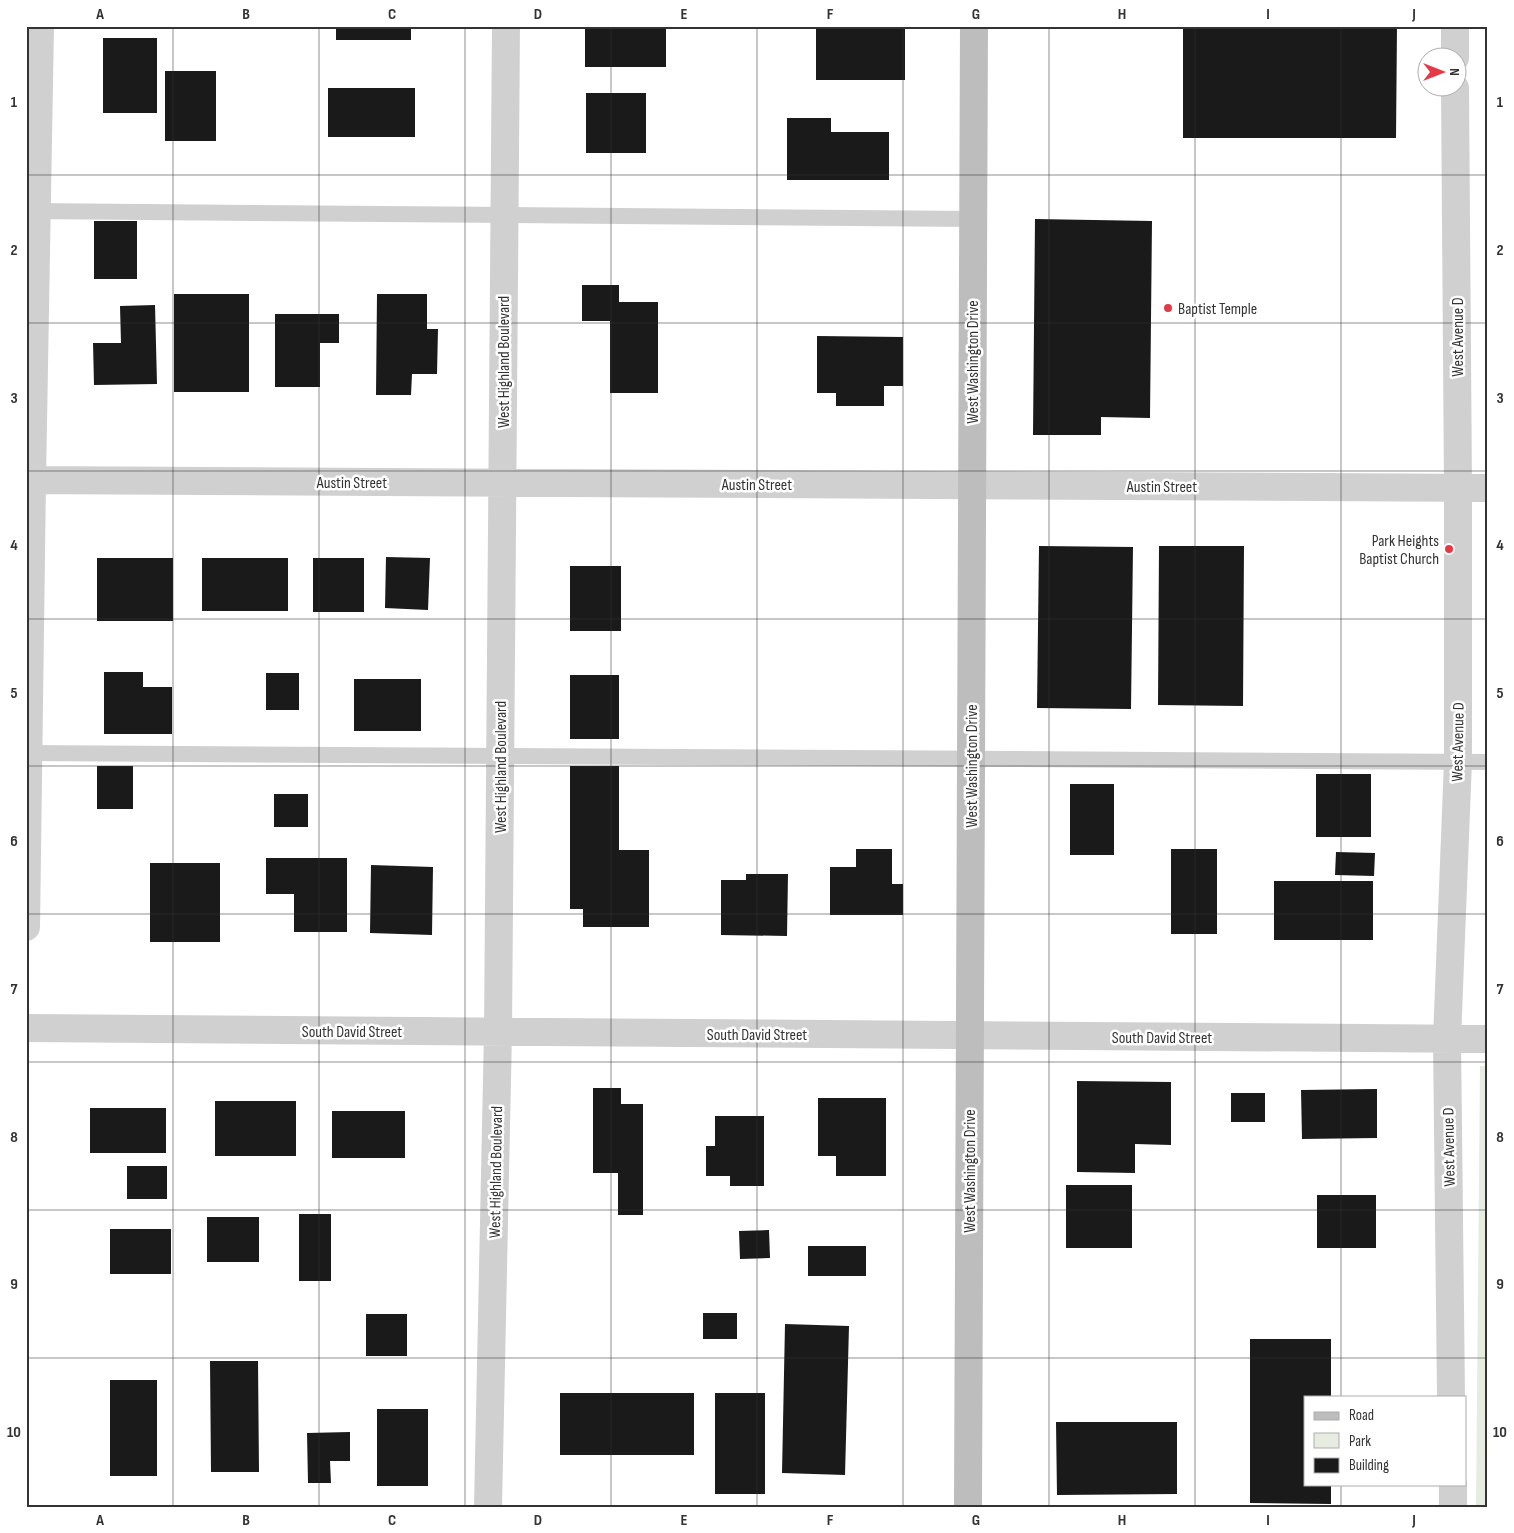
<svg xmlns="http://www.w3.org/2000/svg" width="1514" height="1533" font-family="'Sofia Sans Condensed',sans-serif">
	<rect width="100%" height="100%" fill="#fff"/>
	<path fill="#e6ecdf" d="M 1480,1066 L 1488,1066 L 1488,1507 L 1476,1507 Z"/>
	<path fill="#1a1a1a" d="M 336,26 L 411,26 L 411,40 L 336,40 Z
		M 585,26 L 666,26 L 666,67 L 585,67 Z
		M 816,26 L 905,26 L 905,80 L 816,80 Z
		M 1183,26 L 1397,26 L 1396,138 L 1183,138 Z
		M 103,38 L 157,38 L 157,113 L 103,113 Z
		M 165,71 L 216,71 L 216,141 L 165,141 Z
		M 328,88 L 415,88 L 415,137 L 328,137 Z
		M 586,93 L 646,93 L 646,153 L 586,153 Z
		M 787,118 L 831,118 L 831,132 L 889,132 L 889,180 L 787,180 Z
		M 1035,219 L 1152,221 L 1150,418 L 1101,417 L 1101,435 L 1033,435 Z
		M 94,221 L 137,221 L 137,279 L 94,279 Z
		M 582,285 L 619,285 L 619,302 L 658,302 L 658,393 L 610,393 L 610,321 L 582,321 Z
		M 174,294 L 249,294 L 249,392 L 174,392 Z
		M 377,294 L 427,294 L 427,329 L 438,329 L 437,374 L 412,374 L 411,395 L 376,395 Z
		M 155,305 L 157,384 L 94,385 L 93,343 L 121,343 L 120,306 Z
		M 275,314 L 339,314 L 339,343 L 320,343 L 320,387 L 275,387 Z
		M 817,336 L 903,337 L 903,386 L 884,386 L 884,406 L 836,406 L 836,393 L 817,393 Z
		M 1039,546 L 1133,547 L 1131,709 L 1037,708 Z
		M 1159,546 L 1244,546 L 1243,706 L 1158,705 Z
		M 386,557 L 430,558 L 428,610 L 385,608 Z
		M 97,558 L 173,558 L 173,621 L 97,621 Z
		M 202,558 L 288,558 L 288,611 L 202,611 Z
		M 313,558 L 364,558 L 364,612 L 313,612 Z
		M 570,566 L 621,566 L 621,631 L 570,631 Z
		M 104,672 L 143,672 L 143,687 L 172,687 L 172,734 L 104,734 Z
		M 266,673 L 299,673 L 299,710 L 266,710 Z
		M 570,675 L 619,675 L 619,739 L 570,739 Z
		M 354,679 L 421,679 L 421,731 L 354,731 Z
		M 97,766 L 133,766 L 133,809 L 97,809 Z
		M 570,766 L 619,766 L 619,850 L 649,850 L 649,927 L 583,927 L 583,909 L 570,909 Z
		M 1316,774 L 1371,774 L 1371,837 L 1316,837 Z
		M 1070,784 L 1114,784 L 1114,855 L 1070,855 Z
		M 274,794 L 308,794 L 308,827 L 274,827 Z
		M 856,849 L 892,849 L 892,884 L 903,884 L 903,915 L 830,915 L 830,867 L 856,867 Z
		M 1171,849 L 1217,849 L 1217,934 L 1171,934 Z
		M 1336,852 L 1375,853 L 1374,876 L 1335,875 Z
		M 266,858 L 347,858 L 347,932 L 294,932 L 294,894 L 266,894 Z
		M 150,863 L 220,863 L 220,942 L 150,942 Z
		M 371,865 L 433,867 L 432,935 L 370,933 Z
		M 746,874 L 788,874 L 787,936 L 721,935 L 721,880 L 746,880 Z
		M 1274,881 L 1373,881 L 1373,940 L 1274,940 Z
		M 1077,1081 L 1171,1082 L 1171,1145 L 1135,1144 L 1135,1173 L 1077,1172 Z
		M 593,1088 L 621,1088 L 621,1104 L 643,1104 L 643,1215 L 618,1215 L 618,1173 L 593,1173 Z
		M 1377,1089 L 1377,1138 L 1302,1139 L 1301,1090 Z
		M 1231,1093 L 1265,1093 L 1265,1122 L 1231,1122 Z
		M 818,1098 L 886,1098 L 886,1176 L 836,1176 L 836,1156 L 818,1156 Z
		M 215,1101 L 296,1101 L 296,1156 L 215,1156 Z
		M 90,1108 L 166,1108 L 166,1153 L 90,1153 Z
		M 332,1111 L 405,1111 L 405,1158 L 332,1158 Z
		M 715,1116 L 764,1116 L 764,1186 L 730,1186 L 730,1176 L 706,1176 L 706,1146 L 715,1146 Z
		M 127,1166 L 167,1166 L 167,1199 L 127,1199 Z
		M 1066,1185 L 1132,1185 L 1132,1248 L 1066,1248 Z
		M 1317,1195 L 1376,1195 L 1376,1248 L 1317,1248 Z
		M 299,1214 L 331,1214 L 331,1281 L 299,1281 Z
		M 207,1217 L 259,1217 L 259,1262 L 207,1262 Z
		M 110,1229 L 171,1229 L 171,1274 L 110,1274 Z
		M 769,1230 L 770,1258 L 740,1259 L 739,1231 Z
		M 808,1246 L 866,1246 L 866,1276 L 808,1276 Z
		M 703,1313 L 737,1313 L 737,1339 L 703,1339 Z
		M 366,1314 L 407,1314 L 407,1356 L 366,1356 Z
		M 785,1324 L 849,1326 L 845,1475 L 782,1473 Z
		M 1250,1339 L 1331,1339 L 1331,1397 L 1305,1397 L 1305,1484 L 1331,1484 L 1331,1504 L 1250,1503 Z
		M 210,1361 L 258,1361 L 259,1472 L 211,1472 Z
		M 110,1380 L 157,1380 L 157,1476 L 110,1476 Z
		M 560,1393 L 694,1393 L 694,1455 L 560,1455 Z
		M 715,1393 L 765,1393 L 765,1494 L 715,1494 Z
		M 377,1409 L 428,1409 L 428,1486 L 377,1486 Z
		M 1056,1422 L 1177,1422 L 1177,1494 L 1057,1495 Z
		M 350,1432 L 350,1461 L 330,1461 L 331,1483 L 308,1483 L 307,1433 Z"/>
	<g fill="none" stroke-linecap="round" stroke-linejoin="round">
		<path stroke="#d0d0d0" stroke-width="16" d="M 28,211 L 973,219
			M 26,753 L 1488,762"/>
		<path stroke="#d0d0d0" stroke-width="28" d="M 1455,26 L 1455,58
			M 26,480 L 1488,488
			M 26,927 L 32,480 L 40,26
			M 26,1028 L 1488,1039
			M 1451,1397 L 1447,1039 L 1458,761 L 1458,488 L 1455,88
			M 1453,1484 L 1453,1507
			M 488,1507 L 498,1032 L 506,26"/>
		<path stroke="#bdbdbd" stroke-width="28" d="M 968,1507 L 974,26"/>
	</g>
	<path fill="none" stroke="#333" stroke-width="1" stroke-opacity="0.55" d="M 173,26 L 173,1507M 319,26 L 319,1507M 465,26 L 465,1507M 611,26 L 611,1507M 757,26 L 757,1507M 903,26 L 903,1507M 1049,26 L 1049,1507M 1195,26 L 1195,1507M 1341,26 L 1341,1397M 26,175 L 1488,175M 26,323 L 1488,323M 26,471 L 1488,471M 26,619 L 1488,619M 26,766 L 1488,766M 26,914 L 1488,914M 26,1062 L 1488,1062M 26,1210 L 1488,1210M 26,1358 L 1488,1358M 1341,1484 L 1341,1507"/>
	<g fill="#e63946" stroke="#fff" stroke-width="2">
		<circle cx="1168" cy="308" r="5"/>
		<circle cx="1449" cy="549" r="5"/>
	</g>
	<g text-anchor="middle" stroke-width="5" stroke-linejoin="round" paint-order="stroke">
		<g font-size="16" fill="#333" stroke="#fff" text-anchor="start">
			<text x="1178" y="314">Baptist Temple</text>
			<text x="1439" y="546" text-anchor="end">Park Heights<tspan x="1439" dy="18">Baptist Church</tspan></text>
		</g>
		<g font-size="16" fill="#333" stroke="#fff">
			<text transform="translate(1457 337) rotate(-90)" y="6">West Avenue D</text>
			<text transform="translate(503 362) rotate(-90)" y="6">West Highland Boulevard</text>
			<text transform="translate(972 362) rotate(-90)" y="6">West Washington Drive</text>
			<text x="352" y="488">Austin Street</text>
			<text x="757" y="490">Austin Street</text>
			<text x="1162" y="492">Austin Street</text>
			<text transform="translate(1457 742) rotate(-89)" y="6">West Avenue D</text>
			<text transform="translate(971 766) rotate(-90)" y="6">West Washington Drive</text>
			<text transform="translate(500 767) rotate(-90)" y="6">West Highland Boulevard</text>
			<text x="352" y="1037">South David Street</text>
			<text x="757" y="1040">South David Street</text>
			<text x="1162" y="1043">South David Street</text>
			<text transform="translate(1448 1147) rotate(-91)" y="6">West Avenue D</text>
			<text transform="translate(969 1171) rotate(-90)" y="6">West Washington Drive</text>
			<text transform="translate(495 1172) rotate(-89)" y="6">West Highland Boulevard</text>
		</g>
	</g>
	<rect width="1514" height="1533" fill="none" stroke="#ffffff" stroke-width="55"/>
	<rect x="1304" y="1396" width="162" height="90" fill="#ffffff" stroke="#adadad"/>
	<rect x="1314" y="1412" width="25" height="8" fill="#bdbdbd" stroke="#adadad"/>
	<text x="1349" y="1420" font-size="15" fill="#333333">Road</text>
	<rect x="1314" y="1433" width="25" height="15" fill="#e6ecdf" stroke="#adadad"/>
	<text x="1349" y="1446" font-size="15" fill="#333333">Park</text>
	<rect x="1314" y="1458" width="25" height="15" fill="#1a1a1a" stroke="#adadad"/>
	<text x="1349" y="1470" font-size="15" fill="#333333">Building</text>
	<g transform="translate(1442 72) rotate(90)"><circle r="24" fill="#ffffff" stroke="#adadad"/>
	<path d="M0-4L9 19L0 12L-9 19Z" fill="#e63946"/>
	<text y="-8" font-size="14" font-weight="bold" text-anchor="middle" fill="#333333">N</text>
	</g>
	<rect x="28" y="28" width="1458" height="1478" fill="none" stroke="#333" stroke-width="2"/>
	<g font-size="16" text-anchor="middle" font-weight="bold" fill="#333">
		<text x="100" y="19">A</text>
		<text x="246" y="19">B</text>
		<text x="392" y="19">C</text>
		<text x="538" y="19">D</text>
		<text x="684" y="19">E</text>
		<text x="830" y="19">F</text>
		<text x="976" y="19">G</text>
		<text x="1122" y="19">H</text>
		<text x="1268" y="19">I</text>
		<text x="1414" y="19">J</text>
		<text x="14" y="107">1</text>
		<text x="1500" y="107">1</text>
		<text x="14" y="255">2</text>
		<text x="1500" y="255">2</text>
		<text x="14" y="403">3</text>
		<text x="1500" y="403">3</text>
		<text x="14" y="550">4</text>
		<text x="1500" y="550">4</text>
		<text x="14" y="698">5</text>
		<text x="1500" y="698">5</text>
		<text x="14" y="846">6</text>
		<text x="1500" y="846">6</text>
		<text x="14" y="994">7</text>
		<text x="1500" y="994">7</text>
		<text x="14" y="1142">8</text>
		<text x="1500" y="1142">8</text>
		<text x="14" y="1289">9</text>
		<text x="1500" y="1289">9</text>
		<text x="14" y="1437">10</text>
		<text x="1500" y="1437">10</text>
		<text x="100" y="1525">A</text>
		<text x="246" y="1525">B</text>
		<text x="392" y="1525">C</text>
		<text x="538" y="1525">D</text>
		<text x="684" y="1525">E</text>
		<text x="830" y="1525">F</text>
		<text x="976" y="1525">G</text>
		<text x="1122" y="1525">H</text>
		<text x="1268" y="1525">I</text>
		<text x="1414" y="1525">J</text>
	</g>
</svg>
